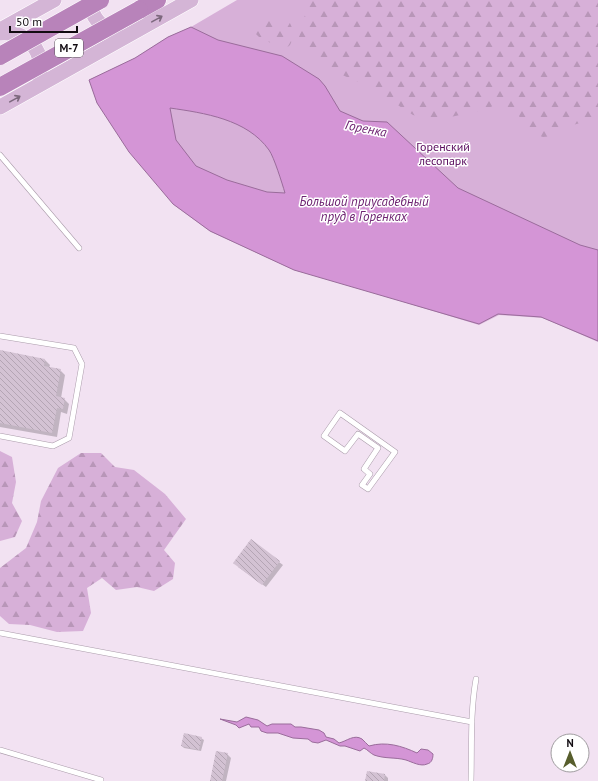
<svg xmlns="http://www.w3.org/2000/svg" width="598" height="781" font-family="'PT Sans',sans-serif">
	<defs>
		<pattern id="forest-firs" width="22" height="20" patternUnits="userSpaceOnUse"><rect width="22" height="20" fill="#d7b0d8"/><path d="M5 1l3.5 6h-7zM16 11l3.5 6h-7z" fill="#b896b8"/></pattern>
		<pattern id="building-back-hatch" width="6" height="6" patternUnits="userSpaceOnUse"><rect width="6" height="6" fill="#d3c2d3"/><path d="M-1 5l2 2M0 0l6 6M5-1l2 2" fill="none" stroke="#b4a5b4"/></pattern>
	</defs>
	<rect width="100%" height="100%" fill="#f2e2f2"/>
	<path fill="#d7b0d8" d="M 237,0 L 598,0 L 598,342 L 543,318 L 499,315 L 479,325 L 351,286 L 294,270 L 211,232 L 174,205 L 131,152 L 97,103 L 89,80 L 135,58 L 168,37 L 191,27 Z"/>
	<path fill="url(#forest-firs)" d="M 307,0 L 421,0 L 431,9 L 438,9 L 442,2 L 441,0 L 598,0 L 598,118 L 573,125 L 553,136 L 543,137 L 537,135 L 513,110 L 503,104 L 498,104 L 483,110 L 446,118 L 435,120 L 413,115 L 370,87 L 333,71 L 310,57 L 302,48 L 299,37 L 308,4 Z
		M 271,17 C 277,17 282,17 287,20 C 294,25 294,38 290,45 C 288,47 286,48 284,49 L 260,38 L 254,32 L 255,26 L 263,19 Z
		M 0,451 L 12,457 L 16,482 L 12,503 L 22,521 L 15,537 L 0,541 Z
		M 81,453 L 101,453 L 115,467 L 134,470 L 165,494 L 186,519 L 164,550 L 175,563 L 173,579 L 154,591 L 137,587 L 116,590 L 102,578 L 87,588 L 91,613 L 83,631 L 57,632 L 30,625 L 9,624 L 0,616 L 0,568 L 26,548 L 37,522 L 41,501 L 58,468 Z"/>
	<path fill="#d495d6" stroke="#9a6c9b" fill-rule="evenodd" d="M 191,27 L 218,40 L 282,56 L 319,79 L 325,86 L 340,111 L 363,121 L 387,122 L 458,188 L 580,245 L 598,250 L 598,341 L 541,317 L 498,314 L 479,324 L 294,270 L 210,231 L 173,204 L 129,152 L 97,103 L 89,80 L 135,58 L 168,37 ZM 170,108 C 204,113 247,119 269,150 C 274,157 282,183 285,193 L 267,192 L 227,180 L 196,166 L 176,140 Z
		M 246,717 L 258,720 L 267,726 L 272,724 L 291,724 L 295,727 L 301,727 L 319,730 L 324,733 L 326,737 L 334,739 L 339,743 C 347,741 354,734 362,739 C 364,741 367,744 369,746 C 386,741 402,746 417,753 L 421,749 L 428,750 L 433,754 C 433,758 432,763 427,764 C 421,767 412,762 406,760 C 395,757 385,759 374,755 C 370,753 368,750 364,748 L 360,751 L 345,746 L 340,746 L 326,740 L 318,743 L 312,742 L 308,739 L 293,738 L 278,733 L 267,733 L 261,731 L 259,727 L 251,727 L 249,724 L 239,728 L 236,725 L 220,719 L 237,722 Z"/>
	<path fill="#0003" d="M 0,351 L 45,360 L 50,365 L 49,368 L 60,370 L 65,375 L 61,398 L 64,399 L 69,404 L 67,414 L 61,412 L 57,437 L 0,427 Z
		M 279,562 L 283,565 L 266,587 L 238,567 Z
		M 201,738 L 204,740 L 201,751 L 184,748 L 182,746 Z
		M 227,754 L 231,758 L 226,781 L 211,781 Z
		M 385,775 L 388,778 L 388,781 L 366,781 Z"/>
	<path fill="url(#building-back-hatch)" d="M 0,350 L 45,359 L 44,366 L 61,369 L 56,396 L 65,398 L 63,409 L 57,408 L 52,433 L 0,423 Z
		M 251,539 L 280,561 L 262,585 L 233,563 Z
		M 184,733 L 202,737 L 199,750 L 181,746 Z
		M 216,751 L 228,753 L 222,781 L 210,781 Z
		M 367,771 L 385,774 L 384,781 L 365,781 Z"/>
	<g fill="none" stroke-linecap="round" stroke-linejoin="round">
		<g stroke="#aa9baa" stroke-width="6">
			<path id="lane" d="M 0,155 L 79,248
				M 0,336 L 74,348 L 82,364 L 69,438 L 53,446 L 0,436
				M 340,413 L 395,452 L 368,489 L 362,485 L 370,474 L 364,469 L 378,448 L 358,434 L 345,451 L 324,436 Z
				M 0,633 L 472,722
				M 0,750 L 101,780
				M 471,781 C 472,747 470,713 476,679"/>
		</g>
		<g stroke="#fff" stroke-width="16">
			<path id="primary" d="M 90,0 C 91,16 100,28 116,32
				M 0,30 L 54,0
				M 0,33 C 26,31 45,49 39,75
				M 0,107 L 191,0"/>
		</g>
		<g stroke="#fff" stroke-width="19">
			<path id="highway" d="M 139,10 L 157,0"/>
		</g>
		<use href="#lane" stroke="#fff" stroke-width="5"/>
		<use href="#primary" stroke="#d4b5d6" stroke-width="15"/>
		<use href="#highway" stroke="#b883ba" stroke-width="18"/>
		<g stroke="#fff" stroke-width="19" stroke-linecap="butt">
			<path id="highway-bridge" d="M 0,56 L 100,0
				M 0,87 L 139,10"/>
		</g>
		<use href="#highway-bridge" stroke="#b883ba" stroke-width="18"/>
	</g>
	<defs><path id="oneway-shaft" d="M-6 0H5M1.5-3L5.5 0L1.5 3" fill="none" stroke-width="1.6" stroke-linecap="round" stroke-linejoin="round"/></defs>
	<g stroke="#7c687d">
		<use href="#oneway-shaft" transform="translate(157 19) rotate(-29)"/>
		<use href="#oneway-shaft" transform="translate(15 99) rotate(-29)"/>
	</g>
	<g text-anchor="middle" stroke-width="3" stroke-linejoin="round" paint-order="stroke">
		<rect fill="#fff" stroke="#585458" stroke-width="1" x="55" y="39" width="28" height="18" rx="3"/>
		<g font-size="11" font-weight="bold" fill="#110b11">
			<text x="69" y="52">М-7</text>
		</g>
		<g font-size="12" fill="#580a5d" stroke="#fff">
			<text x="443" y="151">Горенский<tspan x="443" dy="14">лесопарк</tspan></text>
		</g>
		<g font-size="13" font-style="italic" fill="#6d2271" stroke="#fff">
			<text transform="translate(366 128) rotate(11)" y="5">Горенка</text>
			<text x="364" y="206">Большой приусадебный<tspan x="364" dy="15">пруд в Горенках</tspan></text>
		</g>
	</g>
	<g transform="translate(570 753)"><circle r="19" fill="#ffffff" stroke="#a09da0"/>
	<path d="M0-3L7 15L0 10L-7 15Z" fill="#575e2c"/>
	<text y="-6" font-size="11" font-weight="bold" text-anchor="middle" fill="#110b11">N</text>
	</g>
	<path d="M10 26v6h67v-6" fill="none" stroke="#110b11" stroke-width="2"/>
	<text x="16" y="26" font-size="12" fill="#110b11" stroke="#ffffff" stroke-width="3" paint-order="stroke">50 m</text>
</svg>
